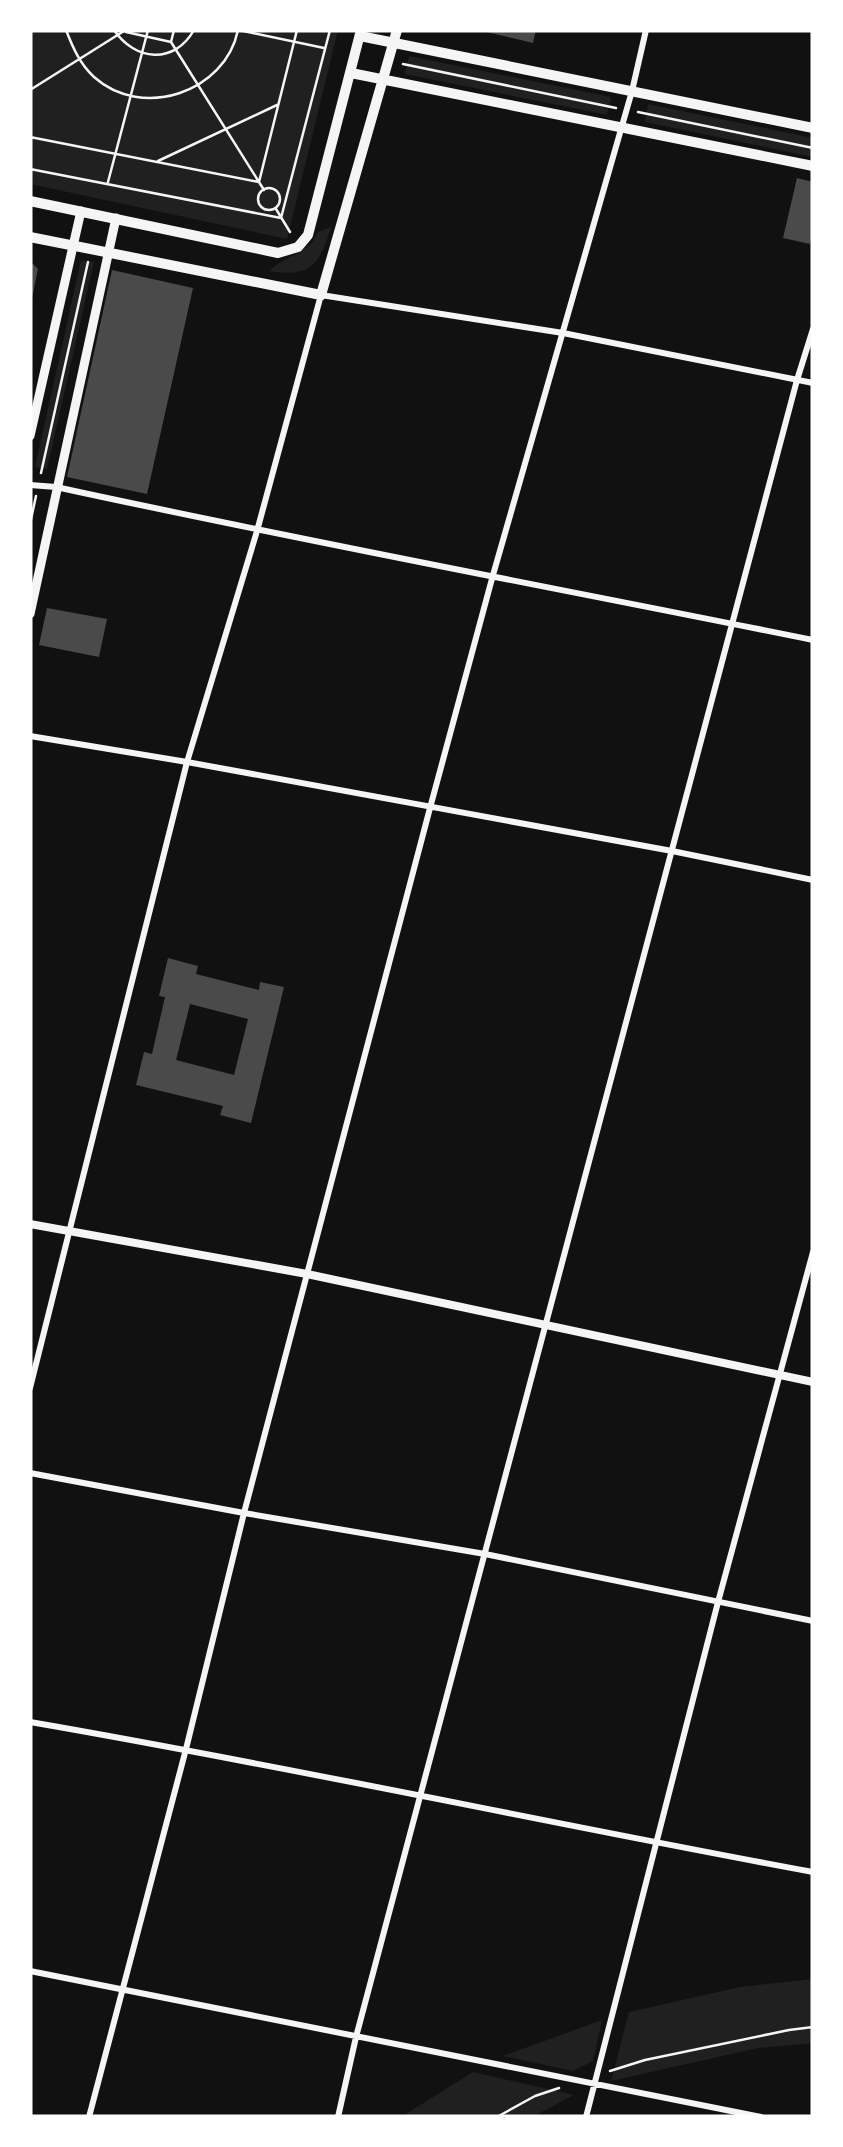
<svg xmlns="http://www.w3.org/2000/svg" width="843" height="2147" font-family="Jost,sans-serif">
	<rect width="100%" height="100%" fill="#111"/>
	<path fill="#202020" d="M 30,30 L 338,30 L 287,239 L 30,184 Z
		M 409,56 L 611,97 L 607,115 L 405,74 Z
		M 648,104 L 813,138 L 813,157 L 645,122 Z
		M 331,227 C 320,264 311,278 269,271 C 285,255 309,255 318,232 Z
		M 81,260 L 94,262 L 47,469 L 35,467 Z
		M 813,1979 L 813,2043 L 758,2048 L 611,2081 L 629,2012 L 740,1987 Z
		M 602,2020 L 593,2061 L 573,2071 L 503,2056 Z
		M 473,2072 L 574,2095 L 532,2117 L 401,2117 Z"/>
	<path fill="#4a4a4a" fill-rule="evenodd" d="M 478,30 L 536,30 L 533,43 Z
		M 797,178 L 813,182 L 813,233 L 810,244 L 783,238 Z
		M 30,261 L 38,269 L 32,298 L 30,297 Z
		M 112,270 L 193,288 L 147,494 L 67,477 Z
		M 47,608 L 107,619 L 99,657 L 39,645 Z
		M 168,958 L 198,966 L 196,974 L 259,990 L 260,982 L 284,987 L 251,1123 L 220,1115 L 223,1106 L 136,1085 L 144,1052 L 152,1054 L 165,997 L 159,996 ZM 190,1004 L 248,1019 L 234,1075 L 176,1060 Z"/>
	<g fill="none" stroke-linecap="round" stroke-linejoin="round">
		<path stroke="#f5f5f5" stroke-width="2.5" d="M 66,30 C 73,48 80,64 94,77 C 142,120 225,93 238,30
			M 114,30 C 135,61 174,65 194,30
			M 239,30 L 324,48
			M 126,32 L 171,42 L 174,30
			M 171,42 L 264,190
			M 403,64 L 616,108
			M 30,90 L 124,31
			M 638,112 L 813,148
			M 30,137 L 259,182 L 297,30
			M 158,161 L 277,105
			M 30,169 L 281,218 L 330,30
			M 108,182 L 148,30
			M258 199a11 11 0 1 1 22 0a11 11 0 1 1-22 0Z
			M 276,209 L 290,232
			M 41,473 L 88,262
			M 30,524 L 36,496
			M 610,2071 L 645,2060 L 789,2030 L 813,2027
			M 497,2117 L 535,2096 L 559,2088"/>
		<path stroke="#f5f5f5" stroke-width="6" d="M 30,485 L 56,487 C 308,542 561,589 813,640
			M 30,736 L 187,762 L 672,851 L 813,880
			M 30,1388 L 187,762 L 257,531 L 321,295 L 563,333 L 813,383
			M 30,1473 L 244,1513 L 485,1554 L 813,1621
			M 30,1722 C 292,1767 552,1824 813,1872
			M 30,1971 L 761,2117
			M 89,2117 L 186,1749 L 244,1513 L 430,808 L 493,575 L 632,91 L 646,30
			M 338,2117 L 356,2037 L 797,380 L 813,329
			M 586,2117 L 718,1602 L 813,1252"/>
		<path stroke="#f5f5f5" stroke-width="8" d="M 30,1224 L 307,1274 L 813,1382"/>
		<path stroke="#f5f5f5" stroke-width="9" d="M 30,436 L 81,211
			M 30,614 L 116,218"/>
		<path stroke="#f5f5f5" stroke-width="10" d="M 360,36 L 813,128
			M 351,73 L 813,166
			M 30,201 L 278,253 L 298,247 L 308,235 L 361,30
			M 30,237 L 321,295 L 397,30"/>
	</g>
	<rect width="843" height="2147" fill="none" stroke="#ffffff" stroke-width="65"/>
</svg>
